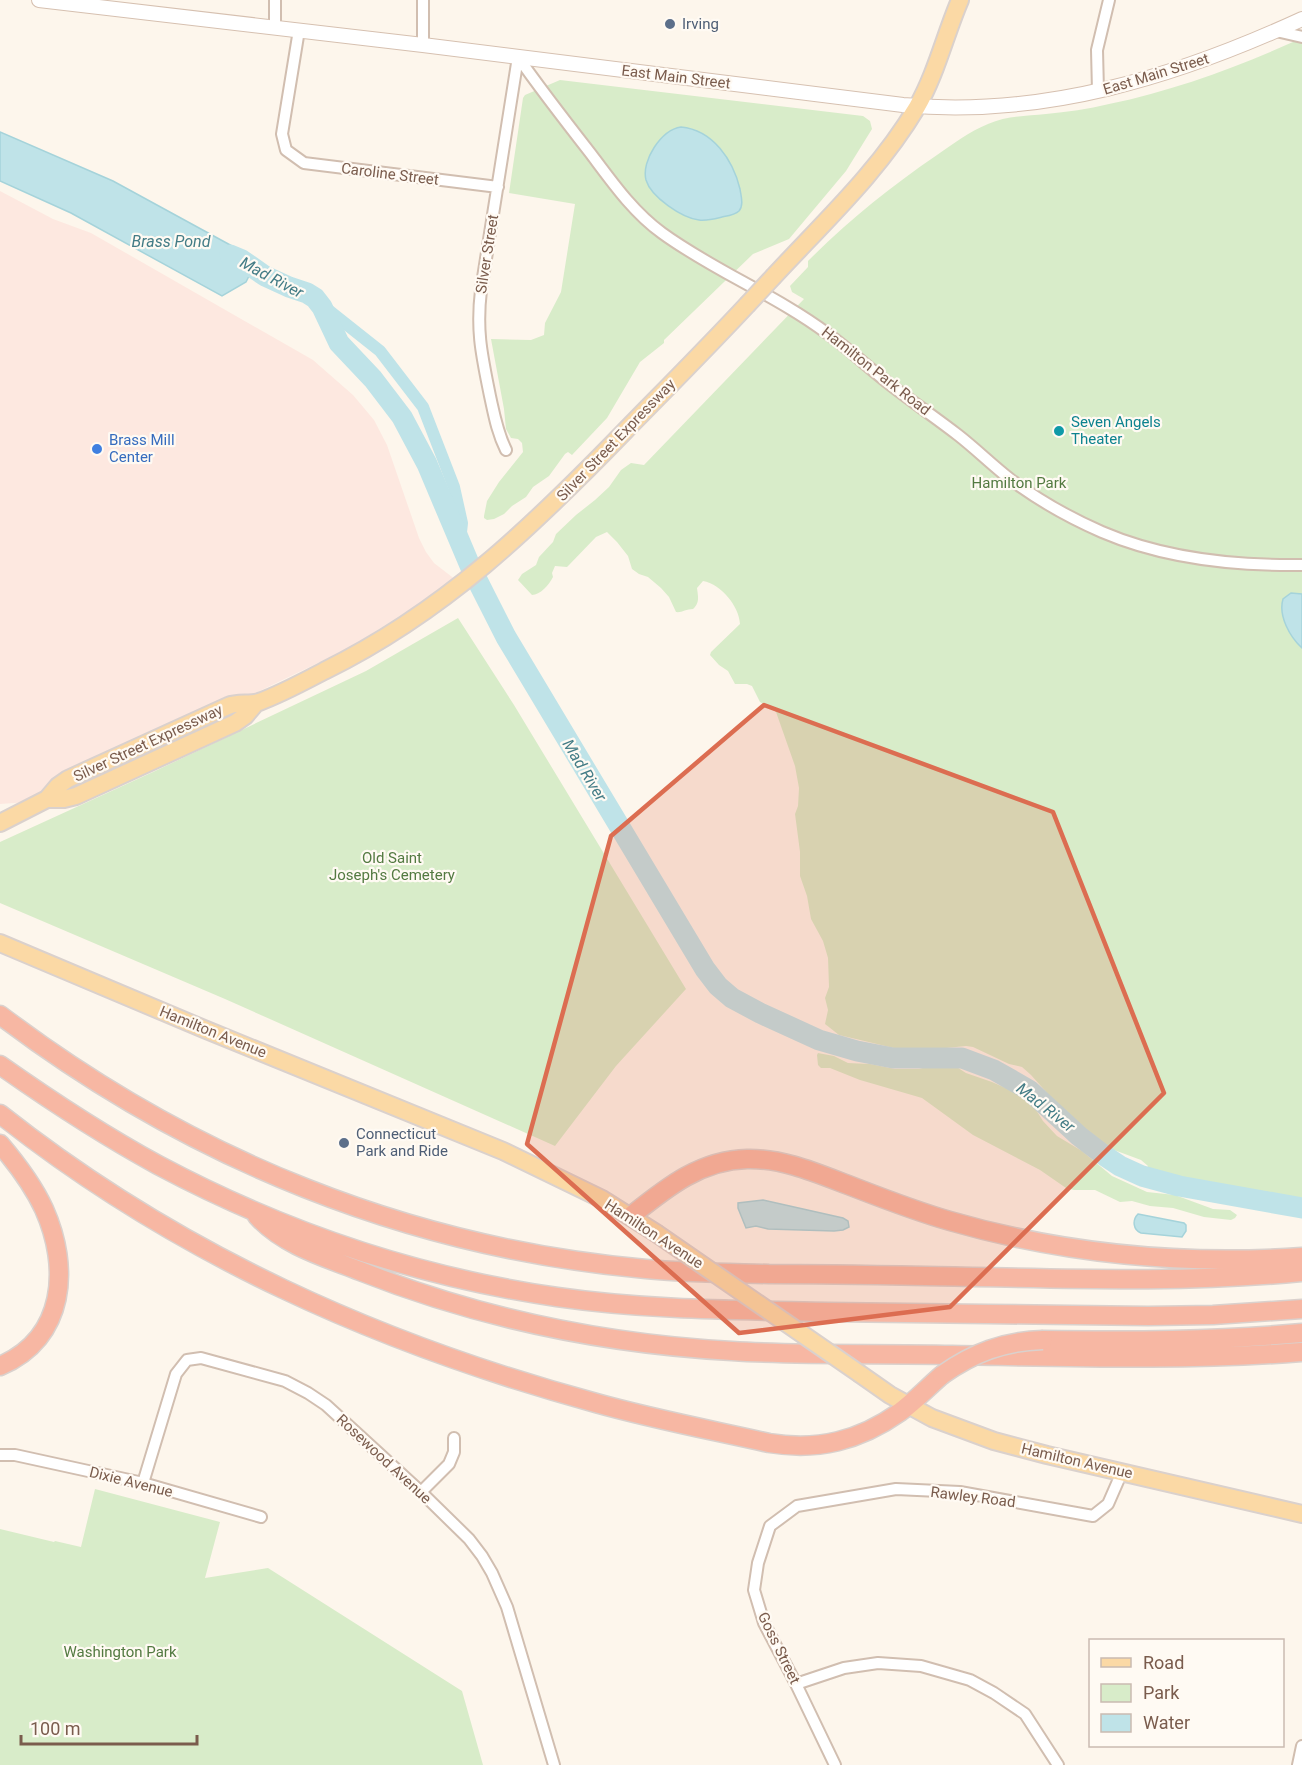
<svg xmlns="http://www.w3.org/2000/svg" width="1302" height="1765" font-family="Roboto,sans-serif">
	<rect width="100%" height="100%" fill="#fdf6ec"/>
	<path fill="#fde8e0" d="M 0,191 L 53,219 L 91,233 L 313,360 L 353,395 L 374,420 L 387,445 L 419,538 L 426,552 L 434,563 L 456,580 L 351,647 L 29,802 L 0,804 Z"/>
	<path fill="#d8ecc9" d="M 1302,38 L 1302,1209 C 1246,1203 1192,1201 1141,1176 L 1148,1166 L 1141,1160 L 1106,1147 L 1098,1140 L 1073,1122 L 1031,1075 L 1022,1067 L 1009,1064 L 973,1047 L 966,1046 L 936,1049 L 898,1049 L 839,1035 L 825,1024 L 828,1010 L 825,998 L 829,987 L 828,958 L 823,941 L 811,919 L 807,896 L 800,876 L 800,852 L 795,814 L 798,806 L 799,788 L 795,766 L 776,712 L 760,702 L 752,686 L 747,684 L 735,684 L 728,671 L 719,665 L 710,655 L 711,652 L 740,624 C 739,606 721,584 703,581 L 697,588 C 698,596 700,603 693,609 C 686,609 681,613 676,612 L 669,597 L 661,588 L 648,577 L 639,574 L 632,569 L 628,556 L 617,542 L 607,532 L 596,537 L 569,565 L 567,567 L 555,566 L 552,573 L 553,577 C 549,585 540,595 532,595 L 518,580 L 522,574 L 536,565 L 539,557 L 553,542 L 556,534 L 576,515 L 595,500 L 609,487 L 621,470 L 631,463 L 644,465 L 804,299 L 792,292 L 790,286 L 808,267 L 808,261 C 848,221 890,187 937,155 C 953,144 970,131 988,124 C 1006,116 1026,116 1046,114 C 1067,112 1088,109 1109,104 C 1176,90 1240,66 1302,38 Z
		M 560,80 L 863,116 L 870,121 L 872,129 L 846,171 L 789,239 L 753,254 L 664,340 L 664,343 L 640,362 L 607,418 L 572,455 L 568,452 L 565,454 L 549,476 L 533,487 L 526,497 L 512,506 L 504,514 L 494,519 L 487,520 L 484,518 L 484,516 L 487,501 L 499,482 L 523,452 L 522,443 L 518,439 L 511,438 L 506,429 L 504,409 L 491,339 L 531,340 L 544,335 L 545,323 L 561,292 L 575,204 L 509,193 L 523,98 L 525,95 Z
		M 458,618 L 514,705 L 686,989 L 616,1066 L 555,1146 L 225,999 L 0,903 L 0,842 L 153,772 L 366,671 Z
		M 818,1053 L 834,1056 L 848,1063 L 870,1064 L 895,1069 L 919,1069 L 941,1063 L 952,1064 L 966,1073 L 992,1082 L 1024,1096 L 1031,1102 L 1043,1121 L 1057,1136 L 1082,1151 L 1112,1176 L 1147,1192 L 1175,1195 L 1213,1209 L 1230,1210 L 1237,1215 L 1235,1218 L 1231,1220 L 1204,1217 L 1173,1208 L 1150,1206 L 1132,1201 L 1120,1202 L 1095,1190 L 1074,1190 L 1066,1188 L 1040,1170 L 973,1135 L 922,1098 L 860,1080 L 830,1068 L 821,1068 L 818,1065 L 817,1055 Z
		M 95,1489 L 220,1522 L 205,1578 L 268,1568 L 462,1691 L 483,1765 L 0,1765 L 0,1529 L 54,1542 L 55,1541 L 81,1547 Z"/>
	<path fill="#bfe3e8" stroke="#a5d3da" stroke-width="1.5" d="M 681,127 C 713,130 733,160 740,189 C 741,196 744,205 739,211 C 735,215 727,216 722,217 C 714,219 707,221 699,220 C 682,218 651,197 646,180 C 641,161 661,130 681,127 Z
		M 0,132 L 113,181 L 243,252 L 248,256 L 253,268 L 246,282 L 222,296 L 71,213 L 0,181 Z
		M 1291,593 L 1302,594 L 1302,648 C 1290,637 1278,616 1283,599 Z
		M 763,1200 L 843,1218 L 848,1221 L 849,1227 L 843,1230 L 834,1231 L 768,1229 L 756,1226 L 746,1228 L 738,1208 L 738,1203 Z
		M 1138,1214 L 1184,1223 L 1186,1225 L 1186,1231 L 1182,1237 L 1141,1233 C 1133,1230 1132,1220 1138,1214 Z"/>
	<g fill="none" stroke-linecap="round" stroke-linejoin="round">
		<path stroke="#bfe3e8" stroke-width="12" d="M 317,301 L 380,351 L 423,407 L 454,487 L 462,523 L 460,541"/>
		<path stroke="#bfe3e8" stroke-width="21" d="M 230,255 L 242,260 L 265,276 L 289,287 L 307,293 L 315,298 L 322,307 L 339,343 L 373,379 L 402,417 L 427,464 L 471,568 L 506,637 L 705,969 L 718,986 L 732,998 L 760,1013 L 819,1040 L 857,1051 L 893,1058 L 962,1058 L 994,1070 L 1029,1090 L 1079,1136 L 1105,1156 L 1120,1166 L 1142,1176 L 1179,1186 L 1302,1208"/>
		<g stroke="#d1beb0" stroke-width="14">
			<path id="street" d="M 275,27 L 275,0
				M 299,30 L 282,134 L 286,150 L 304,163 L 498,187
				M 1276,31 L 1302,37
				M 423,45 L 423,0
				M 518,57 C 541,90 566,122 591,154 C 612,182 633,212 662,233 C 714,271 776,295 828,334 C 850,350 870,369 892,386 C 914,403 936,418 958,435 C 976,449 992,465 1010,479 C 1038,500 1070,518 1102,532 C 1165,559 1234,566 1302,565
				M 1098,91 L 1097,50 L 1109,0
				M 506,450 C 497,432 494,414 490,396 C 482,356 476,332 481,290 L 518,57
				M 0,1455 L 15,1455 L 143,1483 L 261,1517
				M 143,1483 L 176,1374 L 187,1360 L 201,1358 L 285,1381 L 308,1393 L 326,1405 L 421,1492 L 469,1539 L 482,1556 L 492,1573 L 507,1607 L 554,1765
				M 421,1492 L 449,1464 L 454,1452 L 454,1438
				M 796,1684 L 844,1668 L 878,1663 L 921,1666 L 970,1680 L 994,1693 L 1025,1714 L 1058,1765
				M 835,1765 L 796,1684 L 764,1623 L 754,1590 L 758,1563 L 770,1526 L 797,1506 L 896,1489 L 960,1492 L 1093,1516 L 1108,1504 L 1122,1472
				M 1298,1765 L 1302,1746"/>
		</g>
		<g stroke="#d6c0b0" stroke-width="16">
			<path id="secondary" d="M 39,0 L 423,45 L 903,105 C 1043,118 1176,77 1302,19"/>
		</g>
		<g stroke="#dad1cd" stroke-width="20">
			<path id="primary" d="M 774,276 C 825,221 879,171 917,107 C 936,74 945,35 960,0
				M 47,799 L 64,799 L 76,796 L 235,723 L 245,716 L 256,703
				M 0,823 L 47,799 L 58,786 L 68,779 L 228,706 C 238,702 249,705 259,702 C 281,694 303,682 324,671 C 444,612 532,527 624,432 C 665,390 707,348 747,305
				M 0,943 L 204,1029 L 503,1151 L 602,1199 L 656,1233
				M 860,1374 L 890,1395 L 932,1418 L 994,1441 L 1047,1455 L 1302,1514"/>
		</g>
		<g stroke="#dad1cd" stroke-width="21">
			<path id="highway" d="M 0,1015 C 190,1159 409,1248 646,1269 C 687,1273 728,1273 769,1274 C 822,1274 874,1275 926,1276 C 1051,1278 1177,1284 1302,1272
				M 0,1065 C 51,1101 103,1135 158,1165 C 282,1231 418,1277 557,1297 C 647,1310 737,1310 828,1312 C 935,1313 1041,1315 1148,1316 L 1213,1315 L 1302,1309
				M 0,1114 C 177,1254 379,1344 596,1403 C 653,1419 711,1430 769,1443 C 818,1451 859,1441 900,1412 C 915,1401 928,1387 942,1375
				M 0,1144 C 17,1164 33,1185 44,1209 C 70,1267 66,1338 0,1366
				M 257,1216 C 283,1245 324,1257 360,1271 C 479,1318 604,1344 732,1351 C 805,1356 879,1353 952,1355 C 1069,1357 1186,1361 1302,1352
				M 631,1216 C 666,1188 700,1160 747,1159 C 785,1158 821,1175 856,1188 C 887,1200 918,1212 950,1221 C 1064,1254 1185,1265 1302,1257
				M 1043,1340 C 1130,1341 1215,1341 1302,1333"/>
		</g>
		<use href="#street" stroke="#fff" stroke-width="10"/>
		<use href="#secondary" stroke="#fff" stroke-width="14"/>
		<use href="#primary" stroke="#fbd9a5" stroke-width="16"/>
		<use href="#highway" stroke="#f7b7a3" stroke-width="18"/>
		<g stroke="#dad1cd" stroke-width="20" stroke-linecap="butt">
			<path id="primary-bridge" d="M 747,305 L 774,276
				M 656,1233 L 860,1374"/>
		</g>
		<g stroke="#dad1cd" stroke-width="21" stroke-linecap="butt">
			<path id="highway-bridge" d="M 942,1375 C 973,1353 1004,1341 1043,1340"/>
		</g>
		<use href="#primary-bridge" stroke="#fbd9a5" stroke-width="16"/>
		<use href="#highway-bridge" stroke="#f7b7a3" stroke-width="18"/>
	</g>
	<path fill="#dc6d51" fill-opacity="0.2" stroke="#dc6d51" stroke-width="4.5" stroke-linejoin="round" d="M 764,705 L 1053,812 L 1164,1093 L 950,1307 L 739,1333 L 527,1144 L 611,836 Z"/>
	<g fill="#5c6f8a" stroke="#fffaf3" stroke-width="2">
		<circle cx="670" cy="24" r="6"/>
		<circle cx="344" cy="1143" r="6"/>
	</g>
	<circle fill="#0f9aa8" stroke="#fffaf3" stroke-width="2" cx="1059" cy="431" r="6"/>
	<circle fill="#3f7fe0" stroke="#fffaf3" stroke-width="2" cx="97" cy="449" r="6"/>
	<g text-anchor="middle" stroke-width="4.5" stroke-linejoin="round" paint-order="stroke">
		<g font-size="15" fill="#4e5e75" stroke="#fffaf3" text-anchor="start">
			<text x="682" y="29">Irving</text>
			<text x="356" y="1139">Connecticut<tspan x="356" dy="17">Park and Ride</tspan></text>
		</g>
		<g font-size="15" fill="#7a5c4d" stroke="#fffaf3">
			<text transform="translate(1156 74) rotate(-17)" y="5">East Main Street</text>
			<text transform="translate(676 77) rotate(7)" y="5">East Main Street</text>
			<text transform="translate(390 174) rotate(7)" y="5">Caroline Street</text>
			<text transform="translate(487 254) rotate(-81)" y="5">Silver Street</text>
			<text transform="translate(876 371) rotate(38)" y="5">Hamilton Park Road</text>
			<text transform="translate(616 440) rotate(-46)" y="5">Silver Street Expressway</text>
			<text transform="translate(148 743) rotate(-25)" y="5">Silver Street Expressway</text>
			<text transform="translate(213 1032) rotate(22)" y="5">Hamilton Avenue</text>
			<text transform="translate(654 1234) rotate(33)" y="5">Hamilton Avenue</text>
			<text transform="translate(384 1459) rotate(43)" y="5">Rosewood Avenue</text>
			<text transform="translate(1077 1461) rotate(13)" y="5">Hamilton Avenue</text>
			<text transform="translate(131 1482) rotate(14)" y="5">Dixie Avenue</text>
			<text transform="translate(973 1497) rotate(7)" y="5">Rawley Road</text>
			<text transform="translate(779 1648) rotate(64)" y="5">Goss Street</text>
		</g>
		<g font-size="15" fill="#0d838f" stroke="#fffaf3" text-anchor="start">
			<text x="1071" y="427">Seven Angels<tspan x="1071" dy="17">Theater</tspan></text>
		</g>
		<g font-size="15" fill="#366cbe" stroke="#fffaf3" text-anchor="start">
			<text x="109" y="445">Brass Mill<tspan x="109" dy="17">Center</tspan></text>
		</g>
		<g font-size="15" fill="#537a41" stroke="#fffaf3">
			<text x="1019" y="488">Hamilton Park</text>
			<text x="392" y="863">Old Saint<tspan x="392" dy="17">Joseph's Cemetery</tspan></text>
			<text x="120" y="1657">Washington Park</text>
		</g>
		<g font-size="16" font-style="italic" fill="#437c86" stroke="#fffaf3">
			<text x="171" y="247">Brass Pond</text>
			<text transform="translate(272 277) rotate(28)" y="6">Mad River</text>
			<text transform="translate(585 770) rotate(59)" y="6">Mad River</text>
			<text transform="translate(1046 1107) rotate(38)" y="6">Mad River</text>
		</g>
	</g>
	<rect x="1089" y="1639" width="195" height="108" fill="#fffaf3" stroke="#cabbb1" stroke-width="1.5"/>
	<rect x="1101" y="1658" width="30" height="9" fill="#fbd9a5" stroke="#cabbb1" stroke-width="1.5"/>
	<text x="1143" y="1669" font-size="18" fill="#7a5c4d">Road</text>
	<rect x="1101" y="1684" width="30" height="18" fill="#d8ecc9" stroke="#cabbb1" stroke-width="1.5"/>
	<text x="1143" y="1699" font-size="18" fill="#7a5c4d">Park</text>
	<rect x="1101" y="1714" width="30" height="18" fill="#bfe3e8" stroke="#cabbb1" stroke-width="1.5"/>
	<text x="1143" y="1729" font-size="18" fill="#7a5c4d">Water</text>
	<path d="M21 1735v9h176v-9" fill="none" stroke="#7a5c4d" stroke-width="3"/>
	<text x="30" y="1735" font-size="18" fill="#7a5c4d" stroke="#fffaf3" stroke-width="4.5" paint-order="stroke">100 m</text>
</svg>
